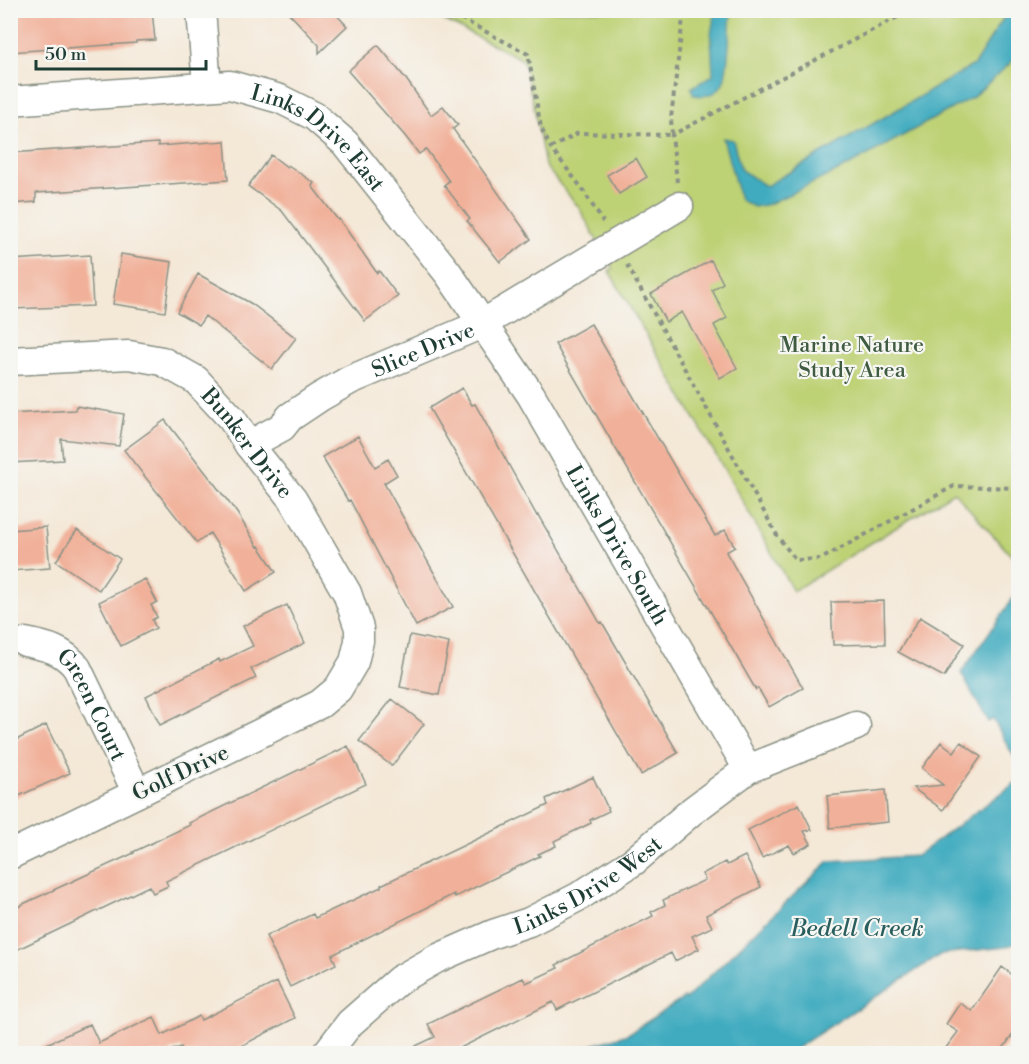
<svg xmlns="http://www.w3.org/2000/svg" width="1029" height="1064" font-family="'Libre Bodoni',serif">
	<rect width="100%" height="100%" fill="#f6f6f2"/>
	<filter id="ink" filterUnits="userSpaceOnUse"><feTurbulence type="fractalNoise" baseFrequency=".0167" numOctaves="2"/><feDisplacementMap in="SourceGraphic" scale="12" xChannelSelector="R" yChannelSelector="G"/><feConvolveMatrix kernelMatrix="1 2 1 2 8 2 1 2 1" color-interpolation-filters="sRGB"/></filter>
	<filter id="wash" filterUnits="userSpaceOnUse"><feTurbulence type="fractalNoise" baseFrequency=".008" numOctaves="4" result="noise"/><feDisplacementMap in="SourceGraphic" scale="24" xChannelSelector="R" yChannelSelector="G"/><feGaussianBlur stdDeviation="1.35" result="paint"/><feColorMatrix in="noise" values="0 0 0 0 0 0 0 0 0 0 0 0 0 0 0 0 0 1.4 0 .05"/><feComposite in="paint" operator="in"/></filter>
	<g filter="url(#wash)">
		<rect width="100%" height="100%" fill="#f4e8d7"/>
		<path fill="#bdd175" stroke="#6e8754" stroke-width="1.5" d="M 426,11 L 1008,11 L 974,65 L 771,183 L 770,193 L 778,199 L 844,168 L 973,97 L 1018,56 L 1018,563 L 954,492 L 793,591 L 731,481 L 609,271 L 613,269 L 579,208 L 545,166 L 534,107 L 523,60 Z"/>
		<path fill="#3fabbf" stroke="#2f747a" stroke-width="1.5" d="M 715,11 L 731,11 C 730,26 729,71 723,83 C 717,95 705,97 694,95 L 691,88 L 713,75 L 711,35 Z
			M 1008,11 L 1018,11 L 1018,56 L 973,97 L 844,168 L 769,204 L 754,207 L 740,200 L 723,138 L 733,140 L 741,170 L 766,186 L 974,65 Z
			M 1018,591 L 1018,764 L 993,719 L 988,722 L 961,673 Z
			M 1018,781 L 1018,942 L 1006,947 L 941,954 L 789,1053 L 575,1053 L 576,1050 L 628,1034 L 684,998 L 686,999 L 829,861 L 916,856 Z"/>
		<g id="blocks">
			<path fill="#f1b099" d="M 10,10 L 152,10 L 155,40 L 136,41 L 136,43 L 10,52 Z
				M 286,10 L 332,10 L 347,26 L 319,53 L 319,45 Z
				M 378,45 L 406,79 L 431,115 L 443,106 L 458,125 L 453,129 L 531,239 L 500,262 L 467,221 L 470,219 L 444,185 L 449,181 L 426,149 L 419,154 L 405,136 L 348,71 Z
				M 225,141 L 228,180 L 36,193 L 36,202 L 10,204 L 10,153 L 158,143 L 158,146 Z
				M 271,155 L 287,167 L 288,165 L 314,183 L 312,186 L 338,220 L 339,219 L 377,273 L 379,271 L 398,296 L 365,321 L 282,211 L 248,186 Z
				M 636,158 L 647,177 L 619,194 L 607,175 Z
				M 121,254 L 172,262 L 165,312 L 113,304 Z
				M 90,255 L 93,306 L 10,309 L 10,260 Z
				M 711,260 L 723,283 L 712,290 L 727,318 L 714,325 L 737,368 L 720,378 L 682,312 L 666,322 L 651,294 Z
				M 198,274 L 252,304 L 296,338 L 272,369 L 205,316 L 199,325 L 177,312 Z
				M 591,324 L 715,536 L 725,530 L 735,547 L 726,552 L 803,688 L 769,707 L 758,688 L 756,690 L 555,344 Z
				M 462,388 L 472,405 L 475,404 L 537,516 L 538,515 L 600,623 L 602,622 L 678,753 L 641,775 L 429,408 Z
				M 76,406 L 124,414 L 119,446 L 61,439 L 63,460 L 10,463 L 10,414 L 75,410 Z
				M 165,420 L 237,513 L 258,547 L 259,546 L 276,572 L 246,591 L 210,533 L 197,543 L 124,450 Z
				M 358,436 L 375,467 L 388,459 L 397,475 L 384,483 L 453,607 L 416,626 L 350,500 L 348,501 L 322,457 Z
				M 46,527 L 50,568 L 10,571 L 10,530 Z
				M 77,530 L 120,559 L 99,590 L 56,561 Z
				M 145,579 L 157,602 L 151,605 L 157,617 L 152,620 L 156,628 L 121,646 L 99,602 Z
				M 884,601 L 885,644 L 833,645 L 831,602 Z
				M 287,605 L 305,643 L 251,669 L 256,678 L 160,725 L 146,696 L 219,659 L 220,662 L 253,646 L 243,626 Z
				M 920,617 L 964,644 L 944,677 L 898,652 Z
				M 410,635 L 449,643 L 439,695 L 400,687 Z
				M 392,699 L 424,724 L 392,766 L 359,741 Z
				M 46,725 L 70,773 L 10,800 L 10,743 Z
				M 941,742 L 954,752 L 961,742 L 981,757 L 943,810 L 913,788 L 943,785 L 922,768 Z
				M 348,746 L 366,784 L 166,881 L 168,886 L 153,893 L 149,886 L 10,953 L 10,912 L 23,904 L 134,853 L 133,852 L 190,825 L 189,823 Z
				M 593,777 L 609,811 L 590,820 L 591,823 L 554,841 L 556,846 L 538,854 L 540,856 L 455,897 L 454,894 L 332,955 L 336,964 L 290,987 L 266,936 L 313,914 L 315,918 L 381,887 L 381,885 L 548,805 L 546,799 Z
				M 885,790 L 888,822 L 830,828 L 827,796 Z
				M 799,804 L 812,830 L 804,831 L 811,844 L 794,853 L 789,845 L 762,858 L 748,830 Z
				M 745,856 L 761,887 L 706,915 L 712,927 L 692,936 L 699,949 L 675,961 L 671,953 L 557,1010 L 553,1002 L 450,1053 L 401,1053 L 435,1037 L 428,1024 L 523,978 L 526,983 L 558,968 L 556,965 L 653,916 L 651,912 L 665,905 L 663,900 L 705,880 L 702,874 L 725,862 L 727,865 Z
				M 1002,967 L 1018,979 L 1018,1027 L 1000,1053 L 942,1053 L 958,1032 L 946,1024 L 960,1003 L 972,1011 Z
				M 277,982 L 295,1018 L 239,1047 L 242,1053 L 184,1053 L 181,1047 L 170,1051 L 171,1053 L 27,1053 L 90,1024 L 99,1043 L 154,1017 L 162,1035 L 199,1016 L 201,1020 Z"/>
		</g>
	</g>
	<g filter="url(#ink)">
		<use href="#blocks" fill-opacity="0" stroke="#8a9286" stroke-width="1.5"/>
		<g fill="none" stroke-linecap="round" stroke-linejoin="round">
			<g stroke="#8a9286" stroke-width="31">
				<g id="minor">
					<path d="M 201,10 L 207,86"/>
					<path id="s1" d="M 10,101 L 230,85 L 280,99 L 314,116 L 345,143 L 448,273 L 531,395 L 748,769"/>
					<path id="s2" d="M 10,361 L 129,355 L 162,361 L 196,380 L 232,419 L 249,445 L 293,500 L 347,593 L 359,628 L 359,641 L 354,662 L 338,689 L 320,704 L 10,855"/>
					<path id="s3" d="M 249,445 L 282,427 L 290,417 L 320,397 L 350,380 L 482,324 L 679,206"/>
					<path id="s4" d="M 25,642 C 46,646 64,650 77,668 L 137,793"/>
					<path id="s5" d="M 326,1054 L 350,1023 L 399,980 L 436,959 L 493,934 L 529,922 L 578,897 L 634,861 L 692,811 L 748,769 L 856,726"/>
				</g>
			</g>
			<path stroke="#8a9286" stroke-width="4" stroke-dasharray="4.5 4.5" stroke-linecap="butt" d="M 445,10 L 528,54 L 541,128 L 551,148 L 581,187 L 603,222
				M 551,148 L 578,133 L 672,135 L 671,118 L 684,10
				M 677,182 L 672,135 L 911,10
				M 627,265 L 778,537 L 796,560 L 821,559 L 954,486 L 1018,488"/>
			<use href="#minor" stroke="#fff" stroke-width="28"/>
		</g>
	</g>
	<g text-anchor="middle" stroke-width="4.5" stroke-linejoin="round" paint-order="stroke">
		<g font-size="22" fill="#1f3d34" stroke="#f6f6f2">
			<text dy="8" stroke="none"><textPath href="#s1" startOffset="326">Links Drive East</textPath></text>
			<text dy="8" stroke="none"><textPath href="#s3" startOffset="200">Slice Drive</textPath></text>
			<text dy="8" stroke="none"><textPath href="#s2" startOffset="273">Bunker Drive</textPath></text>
			<text dy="8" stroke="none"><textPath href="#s1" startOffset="838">Links Drive South</textPath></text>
			<text dy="8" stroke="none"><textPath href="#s4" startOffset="99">Green Court</textPath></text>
			<text transform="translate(180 772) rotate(-25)" y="8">Golf Drive</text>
			<text dy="8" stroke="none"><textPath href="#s5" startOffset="316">Links Drive West</textPath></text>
		</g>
		<g font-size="22" fill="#3f5b41" stroke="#f6f6f2">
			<text x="852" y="352">Marine Nature<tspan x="852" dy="25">Study Area</tspan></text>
		</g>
		<g font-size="24" font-style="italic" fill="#295e5e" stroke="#f6f6f2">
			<text x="857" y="936">Bedell Creek</text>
		</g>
	</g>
	<rect width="1029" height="1064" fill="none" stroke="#f6f6f2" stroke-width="36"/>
	<path d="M36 60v9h170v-9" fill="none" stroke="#1f3d34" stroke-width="3"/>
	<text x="45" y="60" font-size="18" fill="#1f3d34" stroke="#f6f6f2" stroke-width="4.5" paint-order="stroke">50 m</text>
</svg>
